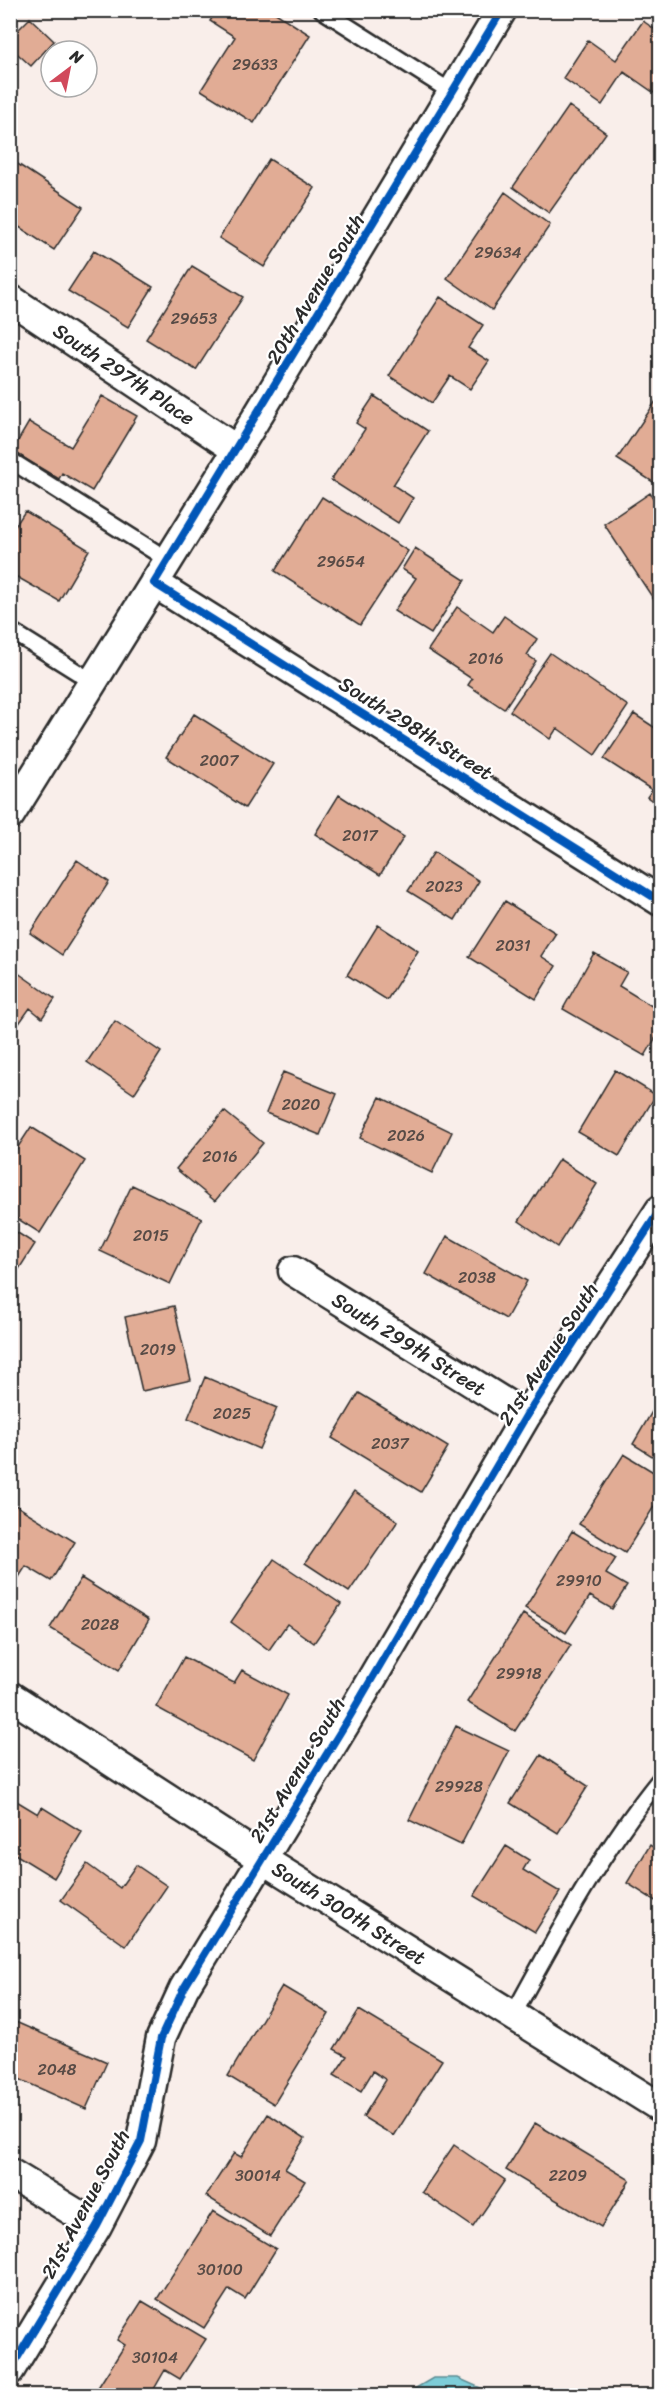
<svg xmlns="http://www.w3.org/2000/svg" width="671" height="2406" font-family="Sriracha,sans-serif">
	<rect width="100%" height="100%" fill="#f9eeea"/>
	<filter id="ink" filterUnits="userSpaceOnUse"><feTurbulence type="fractalNoise" baseFrequency=".0167" numOctaves="2"/><feDisplacementMap in="SourceGraphic" scale="12" xChannelSelector="R" yChannelSelector="G"/><feConvolveMatrix kernelMatrix="1 2 1 2 8 2 1 2 1" color-interpolation-filters="sRGB"/></filter>
	<g filter="url(#ink)">
		<path fill="#7dcdd8" stroke="#5c8c93" stroke-width="1.5" d="M 433,2378 L 458,2378 L 496,2395 L 404,2395 Z"/>
		<path fill="#e1ac95" stroke="#2b2b2b" stroke-width="1.5" d="M 217,10 L 271,10 L 310,35 L 254,123 L 201,90 L 235,37 L 210,21 Z
			M 381,10 L 394,10 L 387,17 Z
			M 30,18 L 54,41 L 31,66 L 10,47 L 10,38 Z
			M 643,21 L 660,33 L 660,97 L 624,72 L 602,105 L 563,78 L 588,40 L 616,60 Z
			M 569,106 L 606,133 L 549,213 L 513,187 Z
			M 10,159 L 83,207 L 54,250 L 10,221 Z
			M 269,159 L 315,188 L 264,267 L 219,238 Z
			M 505,192 L 550,225 L 492,310 L 447,278 Z
			M 94,251 L 153,287 L 128,327 L 68,291 Z
			M 192,266 L 243,297 L 196,370 L 146,339 Z
			M 440,297 L 483,325 L 468,348 L 489,361 L 470,389 L 450,376 L 432,403 L 389,376 Z
			M 660,395 L 660,478 L 656,484 L 617,459 Z
			M 102,396 L 137,416 L 92,491 L 62,473 L 59,479 L 12,451 L 29,422 L 71,447 Z
			M 374,396 L 428,431 L 393,485 L 413,498 L 398,523 L 331,480 L 365,429 L 356,423 Z
			M 650,493 L 660,509 L 660,600 L 656,603 L 604,524 Z
			M 322,497 L 408,551 L 360,625 L 275,571 Z
			M 25,511 L 89,550 L 59,601 L 10,573 L 10,534 Z
			M 415,548 L 465,580 L 431,634 L 394,611 L 416,578 L 402,569 Z
			M 457,607 L 493,632 L 504,616 L 537,639 L 527,655 L 536,661 L 504,709 L 468,685 L 472,679 L 428,650 Z
			M 550,653 L 628,706 L 595,755 L 557,728 L 550,739 L 510,711 Z
			M 194,714 L 273,764 L 245,808 L 166,757 Z
			M 634,714 L 660,731 L 660,806 L 647,797 L 652,790 L 604,759 Z
			M 339,795 L 404,837 L 380,875 L 315,834 Z
			M 434,852 L 479,881 L 455,920 L 408,891 Z
			M 77,860 L 109,882 L 62,955 L 30,933 Z
			M 505,901 L 556,933 L 541,956 L 556,966 L 536,999 L 469,957 Z
			M 378,925 L 418,951 L 387,1000 L 347,975 Z
			M 594,953 L 627,972 L 619,986 L 660,1011 L 660,1030 L 645,1056 L 563,1009 Z
			M 11,968 L 55,999 L 42,1018 L 30,1008 L 10,1036 Z
			M 115,1021 L 161,1052 L 134,1094 L 87,1062 Z
			M 615,1070 L 656,1095 L 619,1156 L 578,1132 Z
			M 283,1072 L 337,1094 L 320,1135 L 266,1113 Z
			M 380,1097 L 452,1132 L 432,1173 L 360,1138 Z
			M 224,1111 L 263,1143 L 215,1201 L 176,1169 Z
			M 31,1127 L 85,1161 L 40,1233 L 10,1214 L 10,1159 Z
			M 559,1159 L 597,1184 L 557,1247 L 519,1221 Z
			M 132,1185 L 202,1218 L 170,1284 L 100,1251 Z
			M 10,1228 L 35,1244 L 10,1283 Z
			M 447,1236 L 527,1281 L 506,1319 L 426,1274 Z
			M 174,1306 L 191,1380 L 142,1391 L 125,1317 Z
			M 205,1377 L 277,1408 L 259,1449 L 188,1418 Z
			M 359,1393 L 448,1447 L 421,1492 L 332,1438 Z
			M 660,1398 L 660,1461 L 633,1444 Z
			M 624,1454 L 660,1476 L 660,1497 L 625,1553 L 579,1524 Z
			M 354,1491 L 398,1521 L 349,1592 L 305,1563 Z
			M 12,1503 L 75,1542 L 51,1581 L 26,1566 L 10,1591 Z
			M 572,1531 L 616,1558 L 606,1574 L 627,1586 L 612,1609 L 590,1596 L 566,1633 L 525,1608 Z
			M 274,1559 L 341,1604 L 314,1643 L 287,1624 L 269,1650 L 231,1622 Z
			M 81,1578 L 149,1620 L 119,1670 L 50,1628 Z
			M 523,1614 L 571,1645 L 515,1731 L 467,1702 Z
			M 184,1657 L 234,1683 L 242,1670 L 288,1695 L 253,1760 L 156,1707 Z
			M 456,1726 L 509,1751 L 461,1845 L 409,1820 Z
			M 541,1755 L 588,1786 L 558,1833 L 510,1803 Z
			M 10,1797 L 38,1814 L 42,1807 L 82,1832 L 54,1878 L 10,1851 Z
			M 650,1845 L 660,1852 L 660,1904 L 627,1883 Z
			M 506,1846 L 529,1860 L 523,1870 L 560,1892 L 535,1932 L 474,1896 Z
			M 87,1864 L 120,1888 L 136,1865 L 167,1886 L 126,1946 L 61,1900 Z
			M 282,1986 L 329,2014 L 274,2104 L 228,2076 Z
			M 359,2010 L 442,2060 L 394,2136 L 363,2117 L 386,2080 L 373,2071 L 361,2091 L 334,2075 L 347,2056 L 334,2049 Z
			M 11,2020 L 107,2062 L 86,2109 L 10,2075 Z
			M 268,2114 L 305,2138 L 285,2169 L 305,2181 L 270,2236 L 206,2196 L 234,2153 L 241,2157 Z
			M 535,2123 L 630,2180 L 601,2227 L 506,2170 Z
			M 454,2145 L 505,2180 L 473,2227 L 422,2192 Z
			M 213,2211 L 276,2249 L 245,2299 L 229,2289 L 204,2328 L 157,2299 Z
			M 142,2301 L 206,2339 L 180,2379 L 165,2370 L 150,2396 L 96,2396 L 94,2394 L 125,2345 L 117,2340 Z"/>
		<g fill="none" stroke-linecap="round" stroke-linejoin="round">
			<g stroke="#2b2b2b" stroke-width="20">
				<path id="service" d="M 322,10 L 453,93
					M 10,460 L 168,560
					M 10,630 L 93,682
					M 513,2015 C 557,1934 602,1850 660,1779"/>
			</g>
			<g stroke="#2b2b2b" stroke-width="33">
				<path id="minor" d="M 10,299 L 237,450
					M 154,583 L 660,901
					M 10,815 L 237,450 L 502,10
					M 293,1271 L 526,1416
					M 10,1696 L 262,1859 L 660,2107
					M 10,2173 L 97,2226
					M 10,2370 L 97,2226 L 141,2141 L 161,2038 L 184,1988 L 347,1721 L 526,1416 L 660,1210"/>
			</g>
			<use href="#service" stroke="#fff" stroke-width="15"/>
			<use href="#minor" stroke="#fff" stroke-width="28"/>
			<g stroke="#fff" stroke-width="11">
				<path id="cycleway" d="M 502,10 L 154,583 L 660,901
					M 10,2370 L 97,2226 L 141,2141 L 161,2038 L 184,1988 L 347,1721 L 526,1416 L 660,1210"/>
			</g>
			<use href="#cycleway" stroke="#0057b8" stroke-width="8"/>
		</g>
	</g>
	<g text-anchor="middle" stroke-width="4.5" stroke-linejoin="round" paint-order="stroke">
		<g font-size="16" fill="#584b46">
			<text x="255" y="70">29633</text>
			<text x="498" y="258">29634</text>
			<text x="194" y="324">29653</text>
			<text x="341" y="567">29654</text>
			<text x="486" y="664">2016</text>
			<text x="219" y="766">2007</text>
			<text x="360" y="841">2017</text>
			<text x="444" y="892">2023</text>
			<text x="513" y="951">2031</text>
			<text x="301" y="1110">2020</text>
			<text x="406" y="1141">2026</text>
			<text x="220" y="1162">2016</text>
			<text x="151" y="1241">2015</text>
			<text x="477" y="1283">2038</text>
			<text x="158" y="1355">2019</text>
			<text x="232" y="1419">2025</text>
			<text x="390" y="1449">2037</text>
			<text x="579" y="1586">29910</text>
			<text x="100" y="1630">2028</text>
			<text x="519" y="1679">29918</text>
			<text x="459" y="1792">29928</text>
			<text x="57" y="2075">2048</text>
			<text x="258" y="2181">30014</text>
			<text x="568" y="2181">2209</text>
			<text x="220" y="2275">30100</text>
			<text x="155" y="2363">30104</text>
		</g>
		<g font-size="20" fill="#2b2b2b" stroke="#fff">
			<text transform="translate(315 289) rotate(-59)" y="7">20th Avenue South</text>
			<text transform="translate(124 374) rotate(34)" y="7">South 297th Place</text>
			<text transform="translate(416 728) rotate(32)" y="7">South 298th Street</text>
			<text transform="translate(409 1344) rotate(32)" y="7">South 299th Street</text>
			<text transform="translate(548 1354) rotate(-57)" y="7">21st Avenue South</text>
			<text transform="translate(297 1770) rotate(-59)" y="7">21st Avenue South</text>
			<text transform="translate(349 1913) rotate(32)" y="7">South 300th Street</text>
			<text transform="translate(85 2204) rotate(-62)" y="7">21st Avenue South</text>
		</g>
	</g>
	<rect width="671" height="2406" fill="none" stroke="#fff" stroke-width="36"/>
	<rect x="18" y="18" width="635" height="2370" fill="none" stroke="#2b2b2b" stroke-width="2" filter="url(#ink)"/>
	<g transform="translate(69 69) rotate(32)"><circle r="28" fill="#ffffff" stroke="#aaaaaa" stroke-width="1.5"/>
	<path d="M0-4.5L10 22L0 15L-10 22Z" fill="#d1495b"/>
	<text y="-9" font-size="16" font-weight="bold" text-anchor="middle" fill="#2b2b2b">N</text>
	</g>
</svg>
